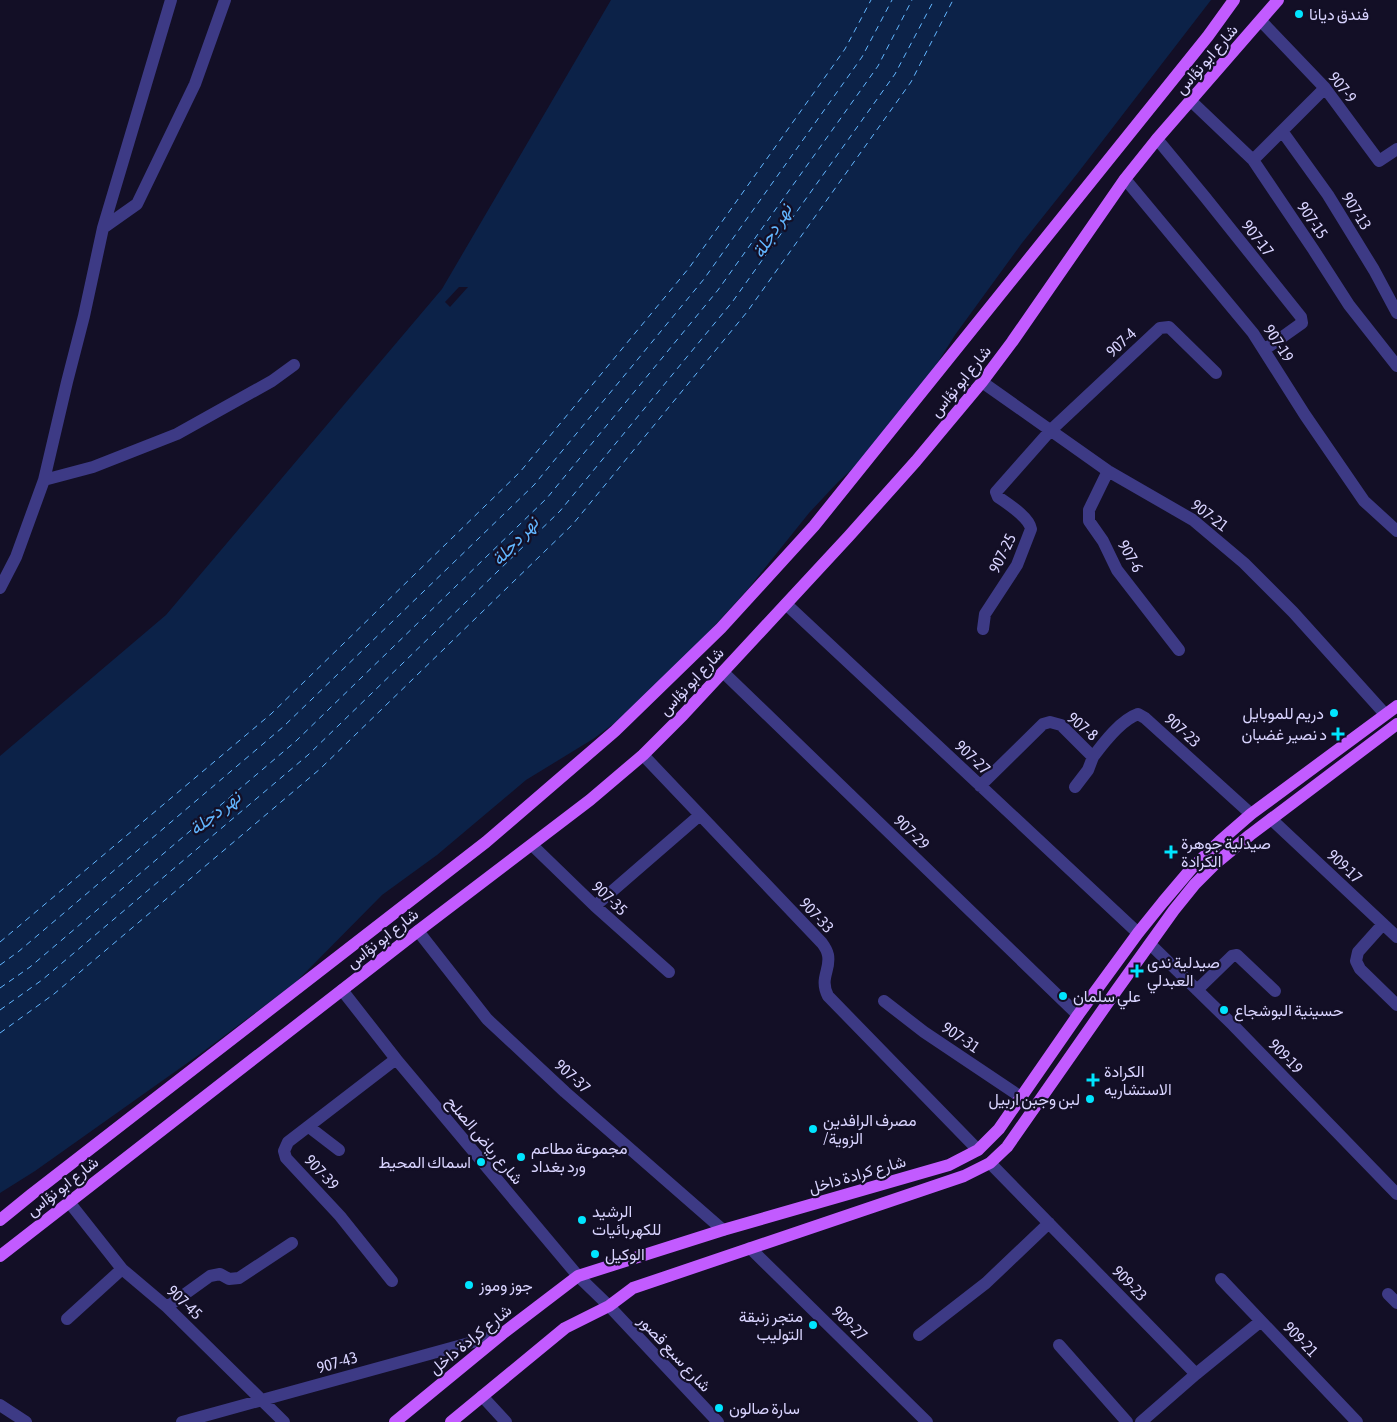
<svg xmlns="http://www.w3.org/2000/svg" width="1397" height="1422" font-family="'Asap Condensed',Vazirmatn,sans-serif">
	<rect width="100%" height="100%" fill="#130f26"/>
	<path fill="#0c2248" d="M 611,0 L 1211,0 L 1077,174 L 1022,243 L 955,335 L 923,386 L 859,463 L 838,482 L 809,513 L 748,589 L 698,644 L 627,714 L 593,739 L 526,780 L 437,855 L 382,895 L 295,983 L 200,1054 L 35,1171 L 0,1193 L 0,756 L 166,615 L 442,289 Z"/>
	<path fill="#130f26" d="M 459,287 L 468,287 L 450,307 L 445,302 Z"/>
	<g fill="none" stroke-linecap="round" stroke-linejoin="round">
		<path stroke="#62b6ff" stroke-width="1" stroke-dasharray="6 5" stroke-linecap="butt" d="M 0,942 L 271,714 L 520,472 L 689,268 L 845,49 L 871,0
			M 0,965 L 18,952 L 283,727 L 534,485 L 704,279 L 862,57 L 892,0
			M 0,988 L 30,967 L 296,741 L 547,498 L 718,290 L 878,66 L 912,0
			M 0,1010 L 42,980 L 308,755 L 560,511 L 733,301 L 895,74 L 934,0
			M 0,1033 L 54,994 L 320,769 L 573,524 L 747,312 L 911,82 L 953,0"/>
		<path stroke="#3d3a85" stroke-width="12" d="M 1261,21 L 1325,88 L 1379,161 L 1397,149
			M 1191,101 L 1253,160 L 1313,249 L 1349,305 L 1397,366
			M 1282,131 L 1328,195 L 1374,270 L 1397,313
			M 1157,139 L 1205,197 L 1301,317 L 1302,323 L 1264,350
			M 1253,160 L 1325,88
			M 1125,179 L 1253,333 L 1305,415 L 1364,501 L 1397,531
			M 103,228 L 137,204 L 195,84 L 225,0
			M 982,382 L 1108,471 L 1193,520 L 1244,563 L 1293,612 L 1385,714
			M 1108,471 L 1089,510 L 1089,521 L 1103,541 L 1117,570 L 1179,650
			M 44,480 L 93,467 L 177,434 L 272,381 L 294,365
			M 0,588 L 16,557 L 44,480 L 67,382 L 84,316 L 103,228 L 171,0
			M 786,604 L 1138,933
			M 983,629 L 985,614 L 1017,565 L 1031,529 C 1029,517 1008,504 998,497 L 996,492 L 1050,431 L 1160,328 L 1169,327 L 1216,373
			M 723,672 L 1078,1015
			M 643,755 L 822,943 C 825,947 827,950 828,955 C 831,970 819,978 828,996 L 978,1150
			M 1093,757 C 1104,742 1121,720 1138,714 L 1145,718 L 1251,814
			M 980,786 L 1043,724 L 1050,722 L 1061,725 L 1093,757 L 1088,770 L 1075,787
			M 1271,819 L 1397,937
			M 532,845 L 595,906 L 669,972
			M 595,906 L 700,815
			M 1383,924 L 1358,952 L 1356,961 L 1360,969 L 1397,1005
			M 418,931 L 487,1019 L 565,1092 L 723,1230
			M 1150,944 L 1233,1025 L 1397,1194
			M 342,990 L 396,1059 L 578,1276 L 609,1306 L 718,1422
			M 1197,990 L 1232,956 L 1237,955 L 1275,991
			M 884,1001 L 924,1032 L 1021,1097
			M 309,1127 L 339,1150
			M 990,1163 L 1196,1374 L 1141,1422
			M 69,1202 L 122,1269 L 167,1307 L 284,1422
			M 750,1248 L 927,1422
			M 1221,1279 L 1357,1422
			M 392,1281 L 340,1216 L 286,1158 L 284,1151 L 288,1142 L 396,1059
			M 1388,1294 L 1397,1303
			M 167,1307 L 210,1276 L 220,1274 L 229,1279 L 239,1278 L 292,1243
			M 67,1319 L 122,1269
			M 919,1335 L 986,1283 L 1049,1223
			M 1059,1345 L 1127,1422
			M 1196,1374 L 1261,1321
			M 482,1396 L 506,1422
			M 0,1405 L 26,1422
			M 182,1422 L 502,1334"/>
		<path stroke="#c25bff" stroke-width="12" d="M 0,1220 L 32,1194 L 486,842 L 615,731 L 721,628 L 814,526 L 1208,36 L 1234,0
			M 0,1256 L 418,931 L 590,800 L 643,755 L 683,715 L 849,536 L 916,461 L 982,382 L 1012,342 L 1125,179 L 1157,139 L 1278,0
			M 395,1422 L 502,1334 L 578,1276 L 723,1230 L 949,1165 L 978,1150 L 999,1129 L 1078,1015 L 1138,933 L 1163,902 L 1191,869 L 1220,841 L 1251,814 L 1397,706
			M 451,1422 L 565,1328 L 609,1306 L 633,1288 L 964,1176 L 990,1163 L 1007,1147 L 1116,991 L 1174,910 L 1195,884 L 1216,863 L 1250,835 L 1397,724"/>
	</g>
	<g fill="#00e5ff" stroke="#130f26" stroke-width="2">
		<circle cx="1299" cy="14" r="5"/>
		<circle cx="1334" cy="713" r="5"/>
		<path d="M1335.5 726.5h5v5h5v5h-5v5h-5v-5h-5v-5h5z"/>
		<path d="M1168.5 844.5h5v5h5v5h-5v5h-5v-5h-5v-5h5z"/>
		<path d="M1134.5 963.5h5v5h5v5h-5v5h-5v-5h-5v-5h5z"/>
		<circle cx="1063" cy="996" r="5"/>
		<circle cx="1224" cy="1010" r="5"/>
		<path d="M1090.5 1072.5h5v5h5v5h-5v5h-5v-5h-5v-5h5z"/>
		<circle cx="1090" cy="1099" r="5"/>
		<circle cx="813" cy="1129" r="5"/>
		<circle cx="521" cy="1157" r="5"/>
		<circle cx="481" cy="1162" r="5"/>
		<circle cx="582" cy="1220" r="5"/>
		<circle cx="595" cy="1254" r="5"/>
		<circle cx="469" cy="1285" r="5"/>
		<circle cx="813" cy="1325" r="5"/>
		<circle cx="719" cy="1408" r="5"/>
	</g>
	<g text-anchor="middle" stroke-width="4.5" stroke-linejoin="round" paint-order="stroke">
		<g font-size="16" fill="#d9d4ff" stroke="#130f26" text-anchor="start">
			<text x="1309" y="20">فندق ديانا</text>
			<text x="1324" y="719" text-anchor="end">دريم للموبايل</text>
			<text x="1327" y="740" text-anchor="end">د نصير غضبان</text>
			<text x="1181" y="849">صيدلية جوهرة<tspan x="1181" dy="18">الكرادة</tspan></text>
			<text x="1147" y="968">صيدلية ندى<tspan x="1147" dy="18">العبدلي</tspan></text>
			<text x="1073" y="1002">علي سلمان</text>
			<text x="1234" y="1016">حسينية البوشجاع</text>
			<text x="1104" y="1077">الكرادة<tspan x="1104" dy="18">الاستشاريه</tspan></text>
			<text x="1080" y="1105" text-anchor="end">لبن وجبن اربيل</text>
			<text x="823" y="1126">مصرف الرافدين<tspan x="823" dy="18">/الزوية</tspan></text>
			<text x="531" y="1154">مجموعة مطاعم<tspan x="531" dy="18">ورد بغداد</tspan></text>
			<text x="471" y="1168" text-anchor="end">اسماك المحيط</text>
			<text x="592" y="1217">الرشيد<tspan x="592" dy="18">للكهربائيات</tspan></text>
			<text x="605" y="1260">الوكيل</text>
			<text x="479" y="1291">جوز وموز</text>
			<text x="803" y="1322" text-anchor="end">متجر زنبقة<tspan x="803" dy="18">التوليب</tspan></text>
			<text x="729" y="1414">سارة صالون</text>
		</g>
		<g font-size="16" fill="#d9d4ff" stroke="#130f26">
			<text transform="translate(1206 59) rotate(-49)" y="6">شارع ابو نؤاس</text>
			<text transform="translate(1343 87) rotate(51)" y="6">907-9</text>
			<text transform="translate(1357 211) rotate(58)" y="6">907-13</text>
			<text transform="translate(1313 220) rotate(56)" y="6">907-15</text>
			<text transform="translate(1258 238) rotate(52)" y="6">907-17</text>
			<text transform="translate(1121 342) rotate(-43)" y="6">907-4</text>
			<text transform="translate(1279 343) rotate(57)" y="6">907-19</text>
			<text transform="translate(960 381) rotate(-51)" y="6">شارع ابو نؤاس</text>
			<text transform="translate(1210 515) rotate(37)" y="6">907-21</text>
			<text transform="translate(1002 553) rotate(-64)" y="6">907-25</text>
			<text transform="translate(1131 556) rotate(60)" y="6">907-6</text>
			<text transform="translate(691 681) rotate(-47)" y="6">شارع ابو نؤاس</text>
			<text transform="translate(1083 726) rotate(40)" y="6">907-8</text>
			<text transform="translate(1183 730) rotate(42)" y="6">907-23</text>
			<text transform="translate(973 757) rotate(43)" y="6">907-27</text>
			<text transform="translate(912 832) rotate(44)" y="6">907-29</text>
			<text transform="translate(1345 866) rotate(43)" y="6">909-17</text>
			<text transform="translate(610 898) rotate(43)" y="6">907-35</text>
			<text transform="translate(817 915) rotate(47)" y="6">907-33</text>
			<text transform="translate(382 938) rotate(-38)" y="6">شارع ابو نؤاس</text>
			<text transform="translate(961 1037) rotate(34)" y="6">907-31</text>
			<text transform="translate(1286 1056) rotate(46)" y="6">909-19</text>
			<text transform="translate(573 1076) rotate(42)" y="6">907-37</text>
			<text transform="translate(485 1140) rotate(50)" y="6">شارع رياض الصلح</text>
			<text transform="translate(322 1172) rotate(47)" y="6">907-39</text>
			<text transform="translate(857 1174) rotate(-16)" y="6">شارع كرادة داخل</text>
			<text transform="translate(62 1186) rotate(-38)" y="6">شارع ابو نؤاس</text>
			<text transform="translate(1130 1283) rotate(46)" y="6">909-23</text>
			<text transform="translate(185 1302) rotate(43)" y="6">907-45</text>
			<text transform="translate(850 1323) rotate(44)" y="6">909-27</text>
			<text transform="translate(470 1339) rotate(-39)" y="6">شارع كرادة داخل</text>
			<text transform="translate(1301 1339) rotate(46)" y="6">909-21</text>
			<text transform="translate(675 1353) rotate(47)" y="6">شارع سبع قصور</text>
			<text transform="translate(337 1362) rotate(-16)" y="6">907-43</text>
		</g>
		<g font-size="18" font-style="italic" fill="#62b6ff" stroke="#130f26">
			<text transform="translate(772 231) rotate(-59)" y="6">نهر دجلة</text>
			<text transform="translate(515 541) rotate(-47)" y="6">نهر دجلة</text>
			<text transform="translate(215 813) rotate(-38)" y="6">نهر دجلة</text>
		</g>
	</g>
</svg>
